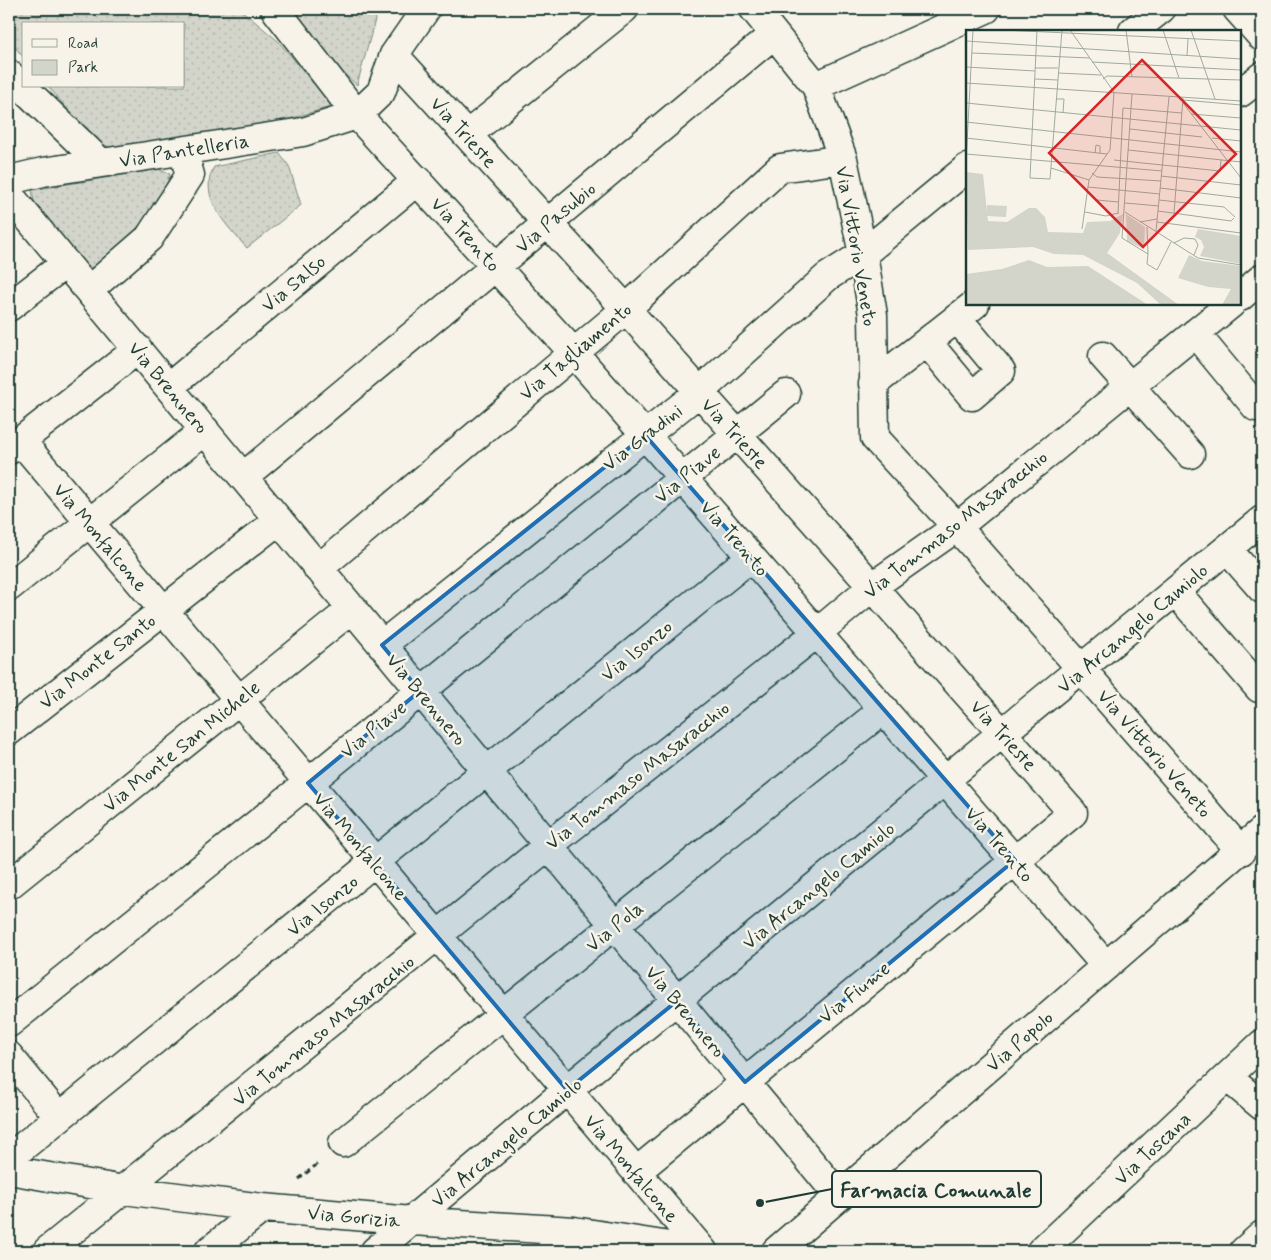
<svg xmlns="http://www.w3.org/2000/svg" width="1271" height="1260" font-family="Mynerve,sans-serif">
	<defs>
		<pattern id="green-dots" width="8" height="8" patternUnits="userSpaceOnUse" patternTransform="scale(1.25)"><rect width="8" height="8" fill="#d3d5ca"/><path d="M2 2h.1M6 6h.1" fill="none" stroke="#b5b8ae" stroke-width="1.8" stroke-linecap="round"/></pattern>
	</defs>
	<rect width="100%" height="100%" fill="#f7f3e8"/>
	<filter id="ink" filterUnits="userSpaceOnUse"><feTurbulence type="fractalNoise" baseFrequency=".02" numOctaves="2"/><feDisplacementMap in="SourceGraphic" scale="10" xChannelSelector="R" yChannelSelector="G"/><feConvolveMatrix kernelMatrix="1 2 1 2 8 2 1 2 1" color-interpolation-filters="sRGB"/></filter>
	<g filter="url(#ink)">
		<path fill="url(#green-dots)" stroke="#79897f" d="M 9,9 L 240,9 L 278,41 L 333,106 L 262,127 L 116,149 L 95,142 L 48,86 L 184,86 L 184,24 L 24,24 L 24,58 L 9,40 Z
			M 293,9 L 378,9 L 357,85 L 337,68 Z
			M 279,153 L 289,166 L 301,205 L 247,248 C 228,227 197,197 214,167 Z
			M 158,169 L 170,174 L 163,196 L 115,256 L 95,269 L 81,263 L 35,207 L 32,190 Z"/>
		<g fill="none" stroke-linecap="round" stroke-linejoin="round">
			<g stroke="#1f3d34" stroke-width="31">
				<path id="minor" d="M 275,9 L 357,115 L 573,352 L 1106,966
					M 754,9 L 816,86 L 843,159 L 863,254 L 873,315 L 875,438 L 957,527 L 1241,851
					M 1237,9 L 1262,37
					M 1133,31 L 1161,9
					M 394,55 L 626,309 L 1073,813 L 636,1172
					M 9,74 L 101,163
					M 816,86 L 986,9
					M 1240,93 L 1262,76
					M 467,135 L 624,9
					M 9,180 L 43,172 L 303,132 L 357,115 L 381,92 L 394,55 L 426,9
					M 15,202 L 839,1196
					M 89,290 L 149,238 L 190,175 L 183,151
					M 1240,297 L 1262,278
					M 9,307 L 66,263
					M 1195,333 L 1256,407
					M 927,342 L 972,396 L 1001,371 L 957,318
					M 1103,356 L 1190,454
					M 873,384 L 975,304
					M 169,387 L 418,180
					M 21,441 L 703,1251
					M 9,450 L 138,349
					M 243,477 L 774,34
					M 1227,549 L 1262,589
					M 318,569 L 626,309 L 780,168 L 843,159
					M 9,587 L 205,430
					M 1176,592 L 1259,688
					M 382,645 L 698,393 L 827,277 L 863,254 L 967,168
					M 9,731 L 279,520
					M 9,885 L 353,608
					M 9,1023 L 308,783 L 786,394
					M 9,1056 L 59,1117
					M 1227,1077 L 1262,1106
					M 343,1143 L 884,709
					M 9,1158 L 751,557
					M 9,1170 L 124,1190 L 263,1208 L 412,1221 L 574,1231 L 701,1251
					M 47,1251 L 549,845 L 817,633 L 873,586 L 957,527 L 1231,304
					M 209,1251 L 263,1208
					M 375,1251 L 567,1090 L 1262,520
					M 551,1251 L 574,1231
					M 776,1251 L 1262,831
					M 1041,1251 L 1262,1044
					M 1244,1251 L 1262,1235"/>
			</g>
			<path stroke="#1f3d34" stroke-width="3" stroke-dasharray="5 4" stroke-linecap="butt" d="M 299,1179 L 320,1162"/>
			<use href="#minor" stroke="#f7f3e8" stroke-width="28"/>
		</g>
	</g>
	<path fill="#1f6fb2" fill-opacity="0.2" stroke="#1f6fb2" stroke-width="4" stroke-linejoin="round" d="M 645,435 L 1015,860 L 745,1082 L 677,1001 L 567,1090 L 308,783 L 420,691 L 382,645 Z"/>
	<g text-anchor="middle" stroke-width="5" stroke-linejoin="round" paint-order="stroke">
		<g font-size="20" fill="#1f3d34" stroke="#f7f3e8">
			<text transform="translate(464 132) rotate(48)" y="7">Via Trieste</text>
			<text transform="translate(184 150) rotate(-9)" y="7">Via Pantelleria</text>
			<text transform="translate(555 217) rotate(-40)" y="7">Via Pasubio</text>
			<text transform="translate(466 234) rotate(48)" y="7">Via Trento</text>
			<text transform="translate(857 246) rotate(80)" y="7">Via Vittorio Veneto</text>
			<text transform="translate(293 283) rotate(-40)" y="7">Via Salso</text>
			<text transform="translate(575 351) rotate(-40)" y="7">Via Tagliamento</text>
			<text transform="translate(169 387) rotate(50)" y="7">Via Brennero</text>
			<text transform="translate(735 433) rotate(48)" y="7">Via Trieste</text>
			<text transform="translate(642 437) rotate(-38)" y="7">Via Gradini</text>
			<text transform="translate(687 474) rotate(-39)" y="7">Via Piave</text>
			<text transform="translate(955 524) rotate(-38)" y="7">Via Tommaso Masaracchio</text>
			<text transform="translate(101 537) rotate(50)" y="7">Via Monfalcone</text>
			<text transform="translate(735 538) rotate(49)" y="7">Via Trento</text>
			<text transform="translate(1132 628) rotate(-40)" y="7">Via Arcangelo Camiolo</text>
			<text transform="translate(636 650) rotate(-39)" y="7">Via Isonzo</text>
			<text transform="translate(97 661) rotate(-38)" y="7">Via Monte Santo</text>
			<text transform="translate(427 699) rotate(50)" y="7">Via Brennero</text>
			<text transform="translate(373 729) rotate(-39)" y="7">Via Piave</text>
			<text transform="translate(1004 735) rotate(48)" y="7">Via Trieste</text>
			<text transform="translate(181 746) rotate(-39)" y="7">Via Monte San Michele</text>
			<text transform="translate(1155 753) rotate(49)" y="7">Via Vittorio Veneto</text>
			<text transform="translate(637 775) rotate(-38)" y="7">Via Tommaso Masaracchio</text>
			<text transform="translate(1000 844) rotate(49)" y="7">Via Trento</text>
			<text transform="translate(361 846) rotate(50)" y="7">Via Monfalcone</text>
			<text transform="translate(818 885) rotate(-39)" y="7">Via Arcangelo Camiolo</text>
			<text transform="translate(322 905) rotate(-39)" y="7">Via Isonzo</text>
			<text transform="translate(614 926) rotate(-39)" y="7">Via Pola</text>
			<text transform="translate(854 992) rotate(-39)" y="7">Via Fiume</text>
			<text transform="translate(686 1011) rotate(50)" y="7">Via Brennero</text>
			<text transform="translate(323 1030) rotate(-39)" y="7">Via Tommaso Masaracchio</text>
			<text transform="translate(1019 1041) rotate(-41)" y="7">Via Popolo</text>
			<text transform="translate(506 1142) rotate(-40)" y="7">Via Arcangelo Camiolo</text>
			<text transform="translate(1152 1148) rotate(-43)" y="7">Via Toscana</text>
			<text transform="translate(632 1168) rotate(50)" y="7">Via Monfalcone</text>
			<text transform="translate(354 1216) rotate(5)" y="7">Via Gorizia</text>
		</g>
	</g>
	<g transform="translate(966 30)">
		<rect width="275" height="275" fill="#f7f3e8"/>
		<path d="M 0,142 L 17,144 L 22,191 L 41,192 L 63,178 L 70,178 L 79,187 L 82,202 L 117,203 L 121,192 L 144,191 L 157,184 L 154,203 L 141,223 L 213,275 L 195,275 L 171,253 L 117,225 L 88,224 L 67,217 L 2,220 ZM 160,184 L 179,197 L 178,219 L 161,211 ZM 232,199 L 275,206 L 275,234 L 234,226 L 238,217 L 235,210 L 229,207 ZM 223,225 L 236,231 L 275,236 L 275,275 L 256,275 L 265,259 L 242,257 L 212,248 ZM 63,230 L 81,237 L 122,236 L 182,275 L 0,275 L 0,244 L 36,239 Z" fill="#d3d5ca"/>
		<path d="M 21,175 L 41,176 L 40,187 L 21,186 Z" fill="#d3d5ca"/>
		<path fill="none" stroke="#a1aaa0" stroke-width="1" d="M 36,0 L 275,11M 71,0 L 64,148 L 84,149 L 96,0M 104,0 L 148,62M 160,0 L 166,47M 197,0 L 213,48M 225,0 L 249,69M 0,11 L 275,29M 6,23 L 124,28M 221,26 L 222,9M 126,32 L 275,40M 0,37 L 69,41M 69,38 L 92,38M 92,43 L 135,45M 69,49 L 92,50M 137,49 L 141,46 L 275,50M 0,53 L 275,71M 166,64 L 156,208 L 182,224 L 181,234 L 191,240 L 205,212M 90,69 L 98,69 L 97,83M 217,70 L 275,75M 0,73 L 275,100M 217,73 L 275,148M 225,84 L 275,88M 0,92 L 275,122M 164,99 L 236,107M 0,108 L 141,124M 246,108 L 275,111M 162,120 L 275,132M 129,123 L 130,115 L 134,116 L 134,123M 0,124 L 196,141M 148,130 L 254,141 L 255,130M 0,132 L 7,0M 85,138 L 123,150M 126,143 L 131,147 L 195,151M 195,146 L 275,155M 122,157 L 194,164M 194,158 L 275,168M 131,170 L 152,172M 193,170 L 258,177 L 269,187M 159,173 L 193,176M 192,181 L 265,191 L 268,188M 119,182 L 140,186 L 152,183M 159,182 L 232,228 L 275,235M 208,183 L 217,68M 152,184 L 157,78 L 216,83M 174,192 L 191,189M 191,192 L 275,203M 181,197 L 182,224M 116,199 L 123,150 L 144,120 L 148,62M 190,201 L 203,67M 208,213 L 218,208 L 229,209 L 232,215 L 228,225"/>
		<path fill="#d62828" fill-opacity="0.15" stroke="#d62828" stroke-width="2.5" d="M 176,30 L 270,124 L 177,217 L 83,123 Z"/>
		<rect width="275" height="275" fill="none" stroke="#1f3d34" stroke-width="2.5"/>
	</g>
	<path fill="none" stroke="#1f3d34" stroke-width="2" d="M760 1203L832 1189"/>
	<circle fill="#1f3d34" stroke="#f7f3e8" stroke-width="2" cx="760" cy="1203" r="5"/>
	<rect fill="#f7f3e8" stroke="#1f3d34" stroke-width="2" x="832" y="1171" width="209" height="36" rx="5"/>
	<g font-size="21" text-anchor="middle" font-weight="bold" fill="#1f3d34">
		<text x="936" y="1197">Farmacia Comunale</text>
	</g>
	<rect width="1271" height="1260" fill="none" stroke="#f7f3e8" stroke-width="30"/>
	<rect x="15" y="15" width="1241" height="1230" fill="none" stroke="#1f3d34" stroke-width="2" filter="url(#ink)"/>
	<rect x="22" y="22" width="162" height="65" fill="#f7f3e8" stroke="#a1aaa0"/>
	<rect x="32" y="39" width="25" height="8" fill="#f7f3e8" stroke="#a1aaa0"/>
	<text x="68" y="48" font-size="15" fill="#1f3d34">Road</text>
	<rect x="32" y="60" width="25" height="15" fill="#d3d5ca" stroke="#a1aaa0"/>
	<text x="68" y="72" font-size="15" fill="#1f3d34">Park</text>
</svg>
